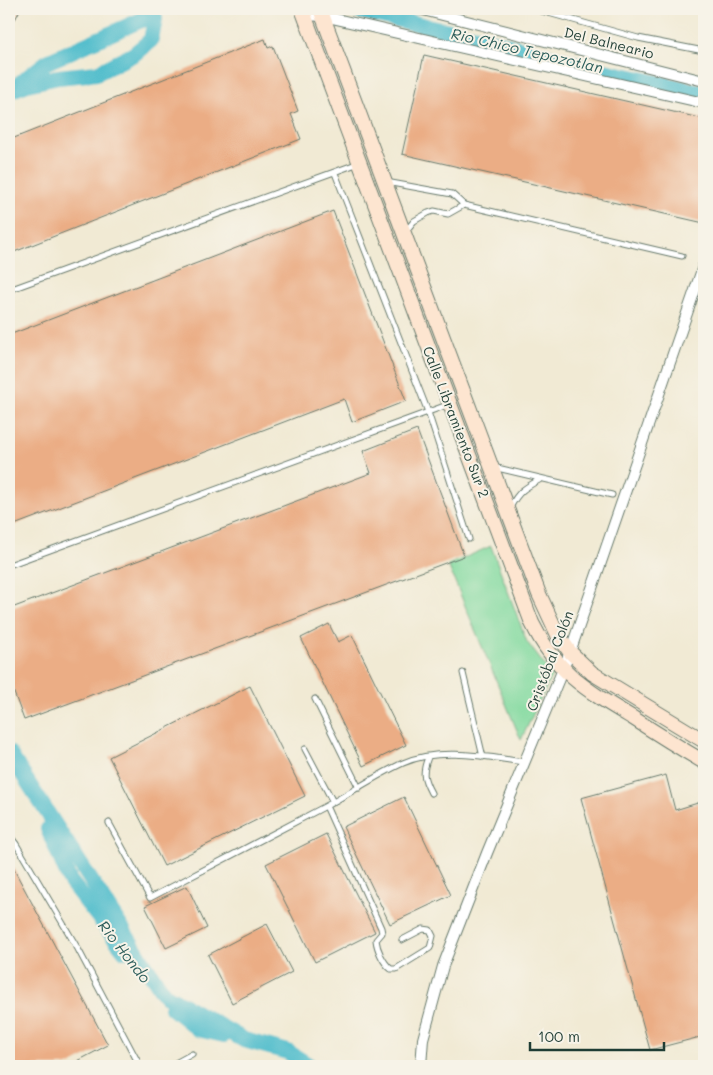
<svg xmlns="http://www.w3.org/2000/svg" width="713" height="1075" font-family="Mali,sans-serif">
	<rect width="100%" height="100%" fill="#f7f3e8"/>
	<filter id="ink" filterUnits="userSpaceOnUse"><feTurbulence type="fractalNoise" baseFrequency=".02" numOctaves="2"/><feDisplacementMap in="SourceGraphic" scale="10" xChannelSelector="R" yChannelSelector="G"/><feConvolveMatrix kernelMatrix="1 2 1 2 8 2 1 2 1" color-interpolation-filters="sRGB"/></filter>
	<filter id="wash" filterUnits="userSpaceOnUse"><feTurbulence type="fractalNoise" baseFrequency=".0096" numOctaves="4" result="noise"/><feDisplacementMap in="SourceGraphic" scale="20" xChannelSelector="R" yChannelSelector="G"/><feGaussianBlur stdDeviation="1.12" result="paint"/><feColorMatrix in="noise" values="0 0 0 0 0 0 0 0 0 0 0 0 0 0 0 0 0 1.4 0 .05"/><feComposite in="paint" operator="in"/></filter>
	<g filter="url(#wash)">
		<rect width="100%" height="100%" fill="#f1ead4"/>
		<path fill="#80d99e" stroke="#508b69" d="M 491,546 L 527,642 L 552,675 L 521,740 L 448,565 Z"/>
		<g fill="none" stroke-linecap="round" stroke-linejoin="round">
			<path stroke="#51bdcc" stroke-width="16" d="M 350,9 L 485,39 L 595,69 L 704,93
				M 20,83 L 47,62 L 148,17 L 144,9
				M 9,91 L 27,84 L 58,77 L 97,73 L 134,54 L 151,40 L 155,19 L 153,9
				M 9,753 L 164,994 L 244,1040 L 288,1052 L 310,1066
				M 48,829 L 70,881 L 125,951
				M 172,1008 L 198,1029 L 224,1035"/>
		</g>
		<g id="blocks">
			<path fill="#ebad85" d="M 265,39 L 268,48 L 273,46 L 298,111 L 291,114 L 301,139 L 9,254 L 9,140 Z
				M 424,55 L 704,119 L 704,223 L 402,154 Z
				M 333,211 L 406,401 L 352,422 L 344,399 L 9,527 L 9,335 Z
				M 417,430 L 464,556 L 24,720 L 9,679 L 9,609 L 371,473 L 363,451 Z
				M 329,624 L 338,642 L 352,635 L 406,745 L 363,766 L 301,638 Z
				M 250,686 L 305,796 L 164,866 L 109,757 Z
				M 666,775 L 675,810 L 701,802 L 704,814 L 704,1036 L 650,1050 L 581,798 Z
				M 404,797 L 451,895 L 390,924 L 343,827 Z
				M 326,834 L 375,932 L 315,962 L 266,864 Z
				M 9,862 L 10,862 L 108,1045 L 68,1066 L 9,1066 Z
				M 187,886 L 207,928 L 166,948 L 145,906 Z
				M 267,924 L 292,972 L 232,1003 L 208,955 Z"/>
		</g>
	</g>
	<g filter="url(#ink)">
		<use href="#blocks" fill-opacity="0" stroke="#687a6c" stroke-width="1"/>
		<g fill="none" stroke-linecap="round" stroke-linejoin="round">
			<g stroke="#687a6c" stroke-width="7">
				<path id="lane" d="M 534,9 L 638,38 L 704,51
					M 335,173 L 428,412 L 469,539
					M 386,182 L 452,194 L 464,205 L 682,256
					M 405,232 L 414,221 L 428,213 L 434,211 L 448,214 L 464,205
					M 9,290 L 359,163
					M 493,467 L 612,495
					M 510,508 C 518,491 526,487 541,479
					M 9,565 L 450,404
					M 463,673 L 483,757
					M 315,699 L 359,788
					M 305,749 L 333,802
					M 428,757 C 422,773 423,778 431,793
					M 109,823 L 150,898 L 326,806
					M 9,835 L 16,844 L 78,949 L 140,1066
					M 402,940 L 423,929 L 430,930 L 433,936 L 430,948 L 396,969 L 391,969 C 383,963 377,949 376,940 L 382,933 L 381,928 L 326,806 C 352,792 377,775 403,763 C 439,747 487,757 524,762
					M 170,1066 L 192,1054"/>
			</g>
			<g stroke="#687a6c" stroke-width="12">
				<path id="street" d="M 419,9 L 704,81
					M 304,15 L 323,16 L 704,103
					M 421,1066 L 423,1039 L 443,966 L 487,853 L 570,652 L 704,264"/>
			</g>
			<g stroke="#687a6c" stroke-width="16">
				<path id="secondary" d="M 302,9 L 532,623 C 556,673 588,691 633,718 C 656,733 680,748 704,762
					M 320,9 L 539,594 L 558,635 L 570,652 L 592,673 L 704,741
					M 9,15 L 12,9"/>
			</g>
			<use href="#lane" stroke="#fff" stroke-width="5"/>
			<use href="#street" stroke="#fff" stroke-width="10"/>
			<use href="#secondary" stroke="#fde5d0" stroke-width="14"/>
		</g>
	</g>
	<g text-anchor="middle" stroke-width="4" stroke-linejoin="round" paint-order="stroke">
		<g font-size="14" fill="#1f3d34" stroke="#f7f3e8">
			<text transform="translate(609 43) rotate(14)" y="5">Del Balneario</text>
			<text transform="translate(456 422) rotate(69)" y="5">Calle Libramiento Sur 2</text>
			<text transform="translate(550 661) rotate(-69)" y="5">Cristóbal Colón</text>
		</g>
		<g font-size="15" font-style="italic" fill="#2c5d5a" stroke="#f7f3e8">
			<text transform="translate(527 51) rotate(13)" y="5">Rio Chico Tepozotlan</text>
			<text transform="translate(124 952) rotate(52)" y="5">Rio Hondo</text>
		</g>
	</g>
	<rect width="713" height="1075" fill="none" stroke="#f7f3e8" stroke-width="30"/>
	<path d="M530 1042v8h134v-8" fill="none" stroke="#1f3d34" stroke-width="2.5"/>
	<text x="538" y="1042" font-size="15" fill="#1f3d34" stroke="#f7f3e8" stroke-width="4" paint-order="stroke">100 m</text>
</svg>
